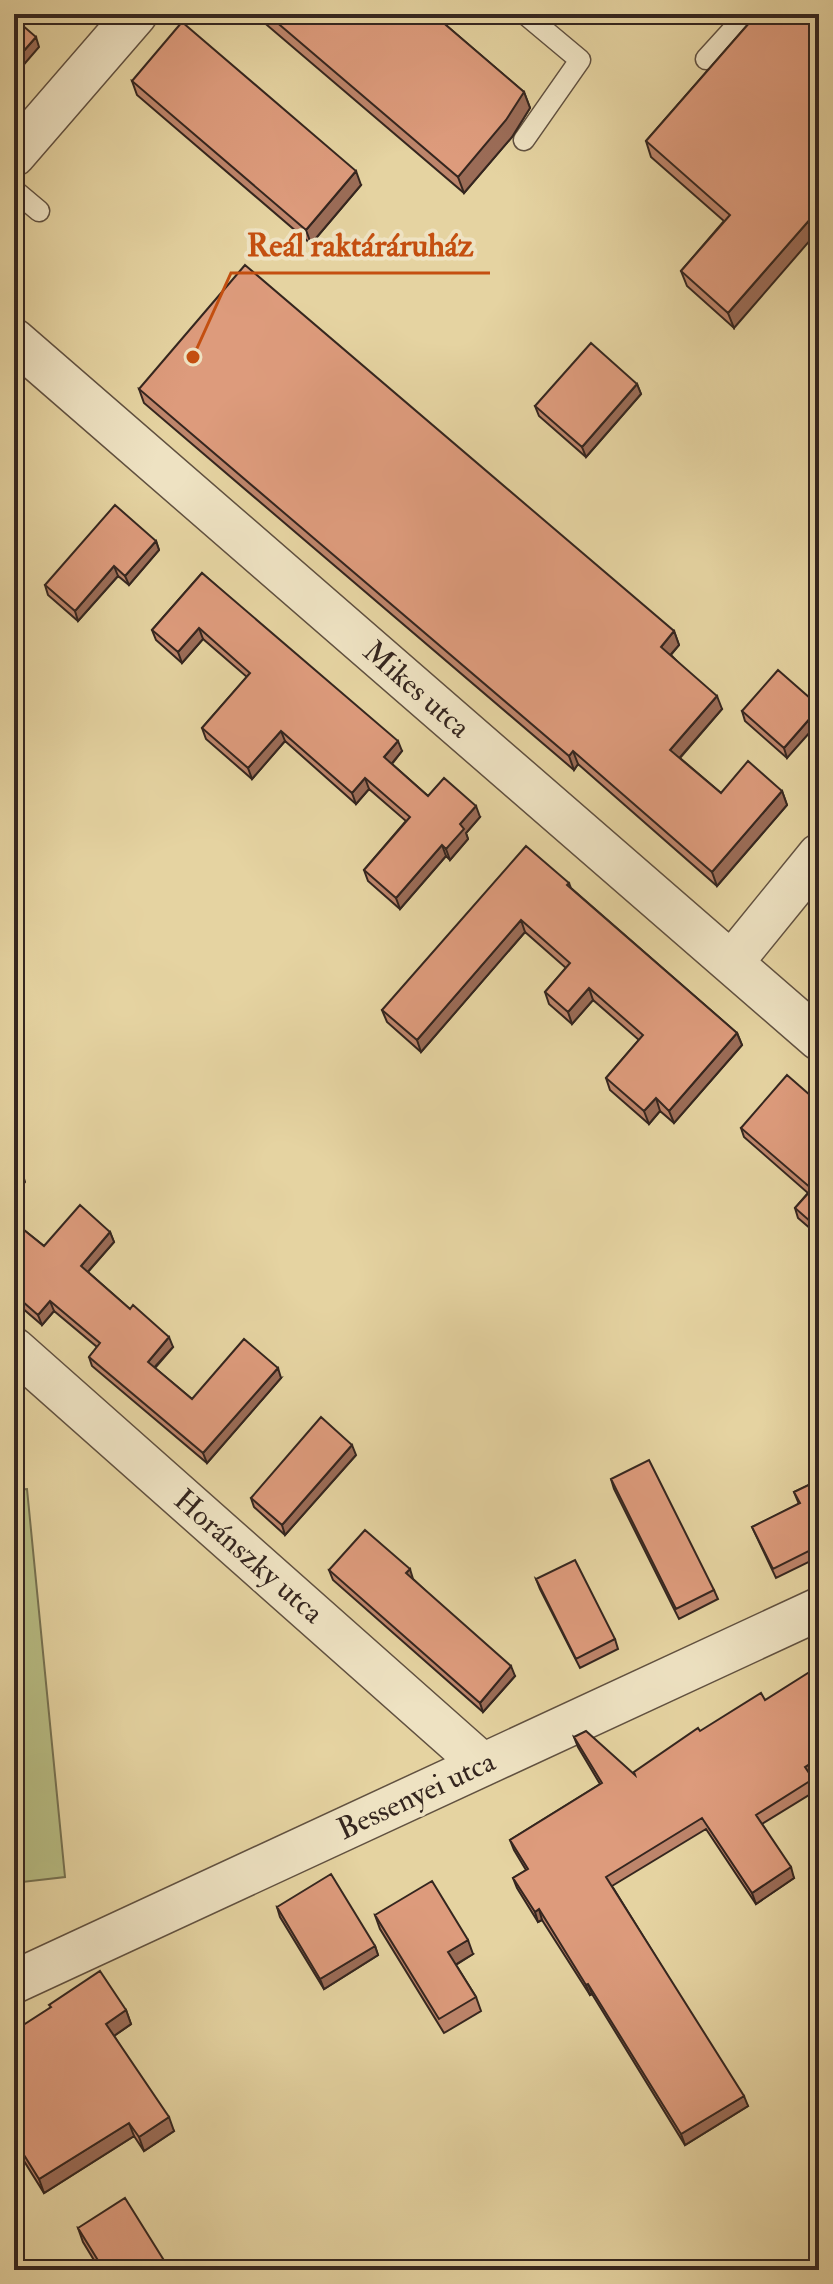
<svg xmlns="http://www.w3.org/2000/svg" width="833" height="2284" font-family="'IM FELL Double Pica',serif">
	<rect width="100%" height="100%" fill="#e5d3a1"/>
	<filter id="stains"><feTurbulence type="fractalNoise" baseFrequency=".0025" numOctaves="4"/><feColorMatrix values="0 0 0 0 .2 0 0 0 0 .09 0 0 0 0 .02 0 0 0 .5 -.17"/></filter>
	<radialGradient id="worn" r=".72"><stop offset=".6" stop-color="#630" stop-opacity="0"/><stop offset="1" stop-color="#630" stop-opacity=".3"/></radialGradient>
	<path fill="#b7bc83" stroke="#767151" stroke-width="2" d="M 27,1489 L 65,1877 L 14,1883 L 14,1490 Z"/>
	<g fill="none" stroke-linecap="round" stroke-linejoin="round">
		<g stroke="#615140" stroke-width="23">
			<path id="service" d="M 706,59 L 747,14
				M 524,140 L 580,60 L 525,14
				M 14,190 L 39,211"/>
		</g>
		<g stroke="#615140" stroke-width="45">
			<path id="minor" d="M 14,155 L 136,14
				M 14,340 L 819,1039
				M 732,962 L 819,855
				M 14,1349 L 482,1764
				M 14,1982 L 819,1609"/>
		</g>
		<use href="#service" stroke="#eee2c2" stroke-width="20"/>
		<use href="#minor" stroke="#eee2c2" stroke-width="42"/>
	</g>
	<path fill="#be856b" stroke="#35261f" stroke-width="2" d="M 254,14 L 433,14 L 524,92 L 530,108 L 512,137 L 464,193 Z
		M 757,14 L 734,328 L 687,286 L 681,271 L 724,221 L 651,157 L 646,141 Z
		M 132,81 L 361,185 L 311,244 L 137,95 Z
		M 637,384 L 641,394 L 586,457 L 539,416 L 535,406 Z
		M 139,389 L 674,631 L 679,645 L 671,655 L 722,709 L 680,758 L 721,793 L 782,791 L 787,805 L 717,886 L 578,764 L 574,770 L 144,403 Z
		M 156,541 L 159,550 L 129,585 L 118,576 L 78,621 L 48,595 L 45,585 Z
		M 202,573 L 402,751 L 392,764 L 428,796 L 480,817 L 466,833 L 468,839 L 450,860 L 446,856 L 400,909 L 368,881 L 364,870 L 406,821 L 369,789 L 356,804 L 285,741 L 252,779 L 206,739 L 202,728 L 247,677 L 203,639 L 182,663 L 156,640 L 152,630 Z
		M 819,706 L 787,758 L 745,721 L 742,711 Z
		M 569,883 L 571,888 L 737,1033 L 742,1045 L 674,1123 L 660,1111 L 649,1124 L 610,1090 L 606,1078 L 639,1040 L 593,1000 L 572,1024 L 549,1004 L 545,992 L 566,968 L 525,932 L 421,1052 L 387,1022 L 382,1010 Z
		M 819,1103 L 819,1236 L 798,1218 L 795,1208 L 808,1193 L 744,1137 L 741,1128 Z
		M 14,1222 L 44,1246 L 110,1232 L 114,1242 L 88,1272 L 173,1347 L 155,1368 L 192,1399 L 281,1378 L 207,1463 L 92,1366 L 89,1357 L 97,1347 L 54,1311 L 42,1325 L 14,1301 Z
		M 356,1455 L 285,1535 L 254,1507 L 251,1498 Z
		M 611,1479 L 714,1590 L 718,1599 L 679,1619 L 614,1489 Z
		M 819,1480 L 819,1557 L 776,1578 L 752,1527 L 799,1504 L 794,1492 Z
		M 329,1570 L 413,1579 L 515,1676 L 483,1712 L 333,1580 Z
		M 536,1579 L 615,1639 L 618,1649 L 580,1668 L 540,1589 Z
		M 700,1731 L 811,1776 L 817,1790 L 762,1824 L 794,1878 L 756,1904 L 706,1829 L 612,1886 L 748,2106 L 685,2145 L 592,1994 L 590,1995 L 542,1920 L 538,1922 L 517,1888 L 513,1878 L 526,1870 L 514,1850 L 510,1840 L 600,1784 L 578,1747 L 574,1737 L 635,1775 Z
		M 277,1907 L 375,1946 L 378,1955 L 324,1989 L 280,1917 Z
		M 375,1915 L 473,1954 L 456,1965 L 476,1997 L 481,2011 L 444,2033 L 380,1929 Z
		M 126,2010 L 131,2024 L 114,2036 L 174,2131 L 144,2151 L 134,2136 L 44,2193 L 14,2145 L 14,2031 Z
		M 78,2228 L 170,2270 L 100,2270 L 83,2242 Z"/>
	<path fill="#9b6c57" stroke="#35261f" stroke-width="2" d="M 36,37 L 39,47 L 14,76 L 14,62 Z
		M 524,92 L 530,108 L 512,137 L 464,193 L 458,177 Z
		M 356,171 L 361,185 L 311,244 L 306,230 Z
		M 819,209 L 819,230 L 734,328 L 728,313 Z
		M 637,384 L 641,394 L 586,457 L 582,447 Z
		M 156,541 L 159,550 L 129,585 L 125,576 Z
		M 114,566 L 118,576 L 78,621 L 75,611 Z
		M 199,628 L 203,639 L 182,663 L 178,652 Z
		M 674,631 L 679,645 L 666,660 L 661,647 Z
		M 717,696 L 722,709 L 675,763 L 670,750 Z
		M 819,708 L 819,722 L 787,758 L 784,748 Z
		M 281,731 L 285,741 L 252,779 L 248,768 Z
		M 398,741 L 402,751 L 388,768 L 384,757 Z
		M 573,751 L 578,764 L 574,770 L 569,756 Z
		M 365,778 L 369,789 L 356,804 L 352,793 Z
		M 782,791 L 787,805 L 717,886 L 712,872 Z
		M 476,806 L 480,817 L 466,833 L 468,839 L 450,860 L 446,849 L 460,824 Z
		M 442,845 L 446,856 L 400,909 L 396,898 Z
		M 521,920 L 525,932 L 421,1052 L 417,1040 Z
		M 589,988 L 593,1000 L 572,1024 L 568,1012 Z
		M 737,1033 L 742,1045 L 674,1123 L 669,1111 Z
		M 656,1098 L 660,1111 L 649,1124 L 644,1111 Z
		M 22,1172 L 25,1182 L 14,1195 L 14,1181 Z
		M 110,1232 L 114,1242 L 84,1276 L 81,1266 Z
		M 50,1301 L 54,1311 L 42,1325 L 38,1315 Z
		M 169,1337 L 173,1347 L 151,1371 L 148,1362 Z
		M 278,1368 L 281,1378 L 207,1463 L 203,1453 Z
		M 352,1445 L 356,1455 L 285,1535 L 282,1525 Z
		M 410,1569 L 413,1579 L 409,1583 L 406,1573 Z
		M 511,1666 L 515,1676 L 483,1712 L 480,1703 Z
		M 819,1758 L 819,1771 L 809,1777 L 805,1767 Z
		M 791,1867 L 794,1878 L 756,1904 L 752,1893 Z
		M 539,1909 L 542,1920 L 538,1922 L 535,1912 Z
		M 468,1940 L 473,1954 L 453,1966 L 448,1952 Z
		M 375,1946 L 378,1955 L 324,1989 L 320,1979 Z
		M 588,1984 L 592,1994 L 590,1995 L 586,1985 Z
		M 126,2010 L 131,2024 L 111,2038 L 106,2024 Z
		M 744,2096 L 748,2106 L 685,2145 L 681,2134 Z
		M 169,2117 L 174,2131 L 144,2151 L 139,2137 Z
		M 129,2123 L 134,2136 L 44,2193 L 39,2179 Z"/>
	<path fill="#dd9b7c" stroke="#35261f" stroke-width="2" d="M 267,14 L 433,14 L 524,92 L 506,120 L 458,177 Z
		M 757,14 L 819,14 L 819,209 L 728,313 L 681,271 L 730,215 L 646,141 Z
		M 14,18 L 36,37 L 14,62 Z
		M 182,22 L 356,171 L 306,230 L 132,81 Z
		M 245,265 L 674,631 L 661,647 L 717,696 L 670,750 L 721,793 L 748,761 L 782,791 L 712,872 L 573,751 L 569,756 L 139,389 Z
		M 591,343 L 637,384 L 582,447 L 535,406 Z
		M 115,505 L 156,541 L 125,576 L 114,566 L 75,611 L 45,585 Z
		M 202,573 L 398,741 L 384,757 L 428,796 L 444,778 L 476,806 L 460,824 L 464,829 L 446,849 L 442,845 L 396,898 L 364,870 L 410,817 L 365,778 L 352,793 L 281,731 L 248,768 L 202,728 L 250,673 L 199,628 L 178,652 L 152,630 Z
		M 778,670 L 819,706 L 819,708 L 784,748 L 742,711 Z
		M 526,846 L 569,883 L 567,885 L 737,1033 L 669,1111 L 656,1098 L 644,1111 L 606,1078 L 643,1035 L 589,988 L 568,1012 L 545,992 L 570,963 L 521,920 L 417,1040 L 382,1010 Z
		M 787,1075 L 819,1103 L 819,1229 L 795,1208 L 812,1189 L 741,1128 Z
		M 14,1166 L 22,1172 L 14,1181 Z
		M 80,1205 L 110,1232 L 81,1266 L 130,1309 L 133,1305 L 169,1337 L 148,1362 L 192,1399 L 244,1339 L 278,1368 L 203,1453 L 89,1357 L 100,1343 L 50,1301 L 38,1315 L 14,1294 L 14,1222 L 44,1246 Z
		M 321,1417 L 352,1445 L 282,1525 L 251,1498 Z
		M 649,1460 L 714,1590 L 676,1609 L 611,1479 Z
		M 819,1480 L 819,1546 L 773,1569 L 752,1527 L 800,1503 L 794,1492 Z
		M 365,1530 L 410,1569 L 406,1573 L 511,1666 L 480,1703 L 329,1570 Z
		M 575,1560 L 615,1639 L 576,1659 L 536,1579 Z
		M 819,1666 L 819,1758 L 805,1767 L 813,1779 L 756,1815 L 791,1867 L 752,1893 L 702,1818 L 606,1877 L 744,2096 L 681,2134 L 588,1984 L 586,1985 L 539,1909 L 535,1912 L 513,1878 L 528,1869 L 510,1840 L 602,1783 L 574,1737 L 586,1731 L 635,1775 L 634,1772 L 698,1728 L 700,1731 L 761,1693 L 765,1700 Z
		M 331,1874 L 375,1946 L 320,1979 L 277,1907 Z
		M 432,1881 L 468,1940 L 448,1952 L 476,1997 L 439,2019 L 375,1915 Z
		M 100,1971 L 126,2010 L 106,2024 L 169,2117 L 139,2137 L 129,2123 L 39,2179 L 14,2139 L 14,2031 L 51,2007 L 49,2005 Z
		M 125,2198 L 170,2270 L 104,2270 L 78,2228 Z"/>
	<g text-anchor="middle" stroke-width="8" stroke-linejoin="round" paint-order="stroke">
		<g font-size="30" fill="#35261f" stroke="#eee2c2">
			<text transform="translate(417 689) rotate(41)" y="10">Mikes utca</text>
			<text transform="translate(249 1556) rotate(41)" y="10">Horánszky utca</text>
			<text transform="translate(416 1795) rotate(-25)" y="10">Bessenyei utca</text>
		</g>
	</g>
	<path fill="none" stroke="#c44f10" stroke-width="3" d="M193 357L231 273H490"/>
	<circle fill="#c44f10" stroke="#eee2c2" stroke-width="3" cx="193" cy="357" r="8"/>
	<g font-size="32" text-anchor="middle" font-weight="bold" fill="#c44f10" stroke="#eee2c2" stroke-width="8" stroke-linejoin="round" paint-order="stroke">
		<text x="360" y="256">Reál raktáráruház</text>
	</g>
	<rect width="833" height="2284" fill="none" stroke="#e5d3a1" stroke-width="48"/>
	<rect x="16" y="16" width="801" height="2252" fill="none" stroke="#35261f" stroke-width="4"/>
	<rect x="24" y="24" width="785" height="2236" fill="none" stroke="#35261f" stroke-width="2"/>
	<rect width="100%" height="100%" filter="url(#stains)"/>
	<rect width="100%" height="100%" fill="url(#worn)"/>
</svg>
